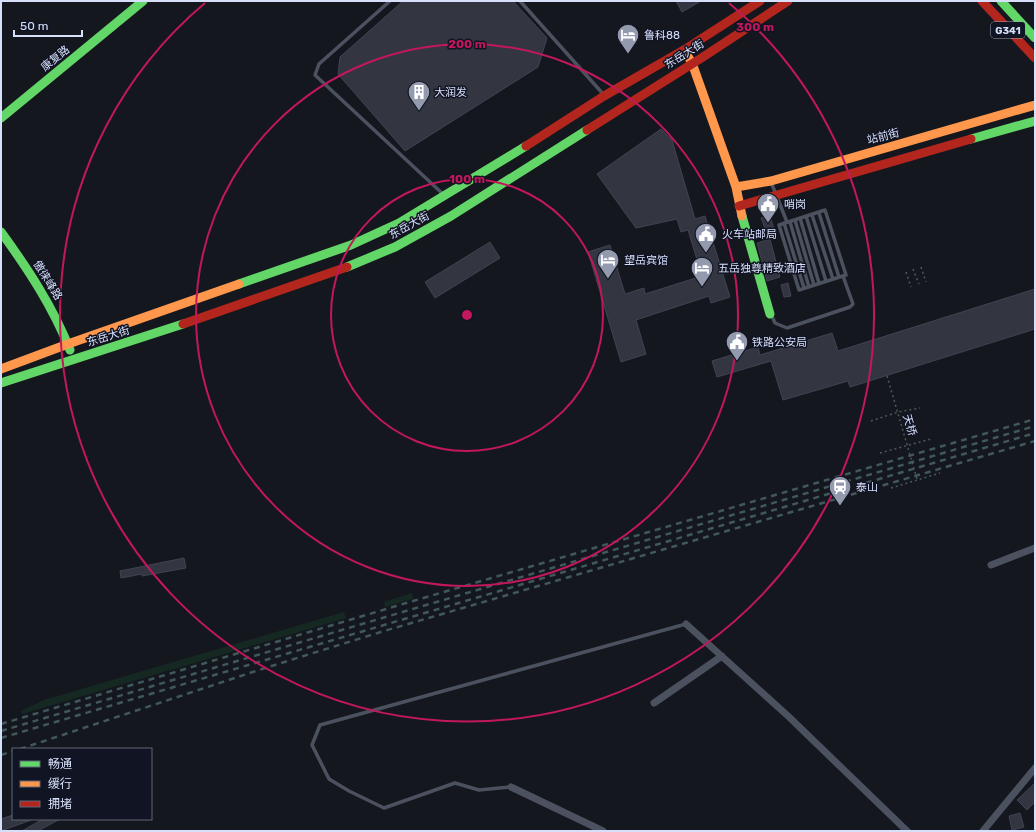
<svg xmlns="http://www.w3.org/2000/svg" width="1036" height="832" font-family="Rubik,'Noto Sans SC',sans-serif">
	<rect width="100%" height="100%" fill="#15171f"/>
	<path fill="#152922" d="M 412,593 L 413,599 L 385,607 L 384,602 Z
		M 344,612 L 346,618 L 22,714 L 21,711 L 44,700 Z"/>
	<path fill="#333641" stroke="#414352" d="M 403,1 L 513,1 L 547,38 L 538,67 L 405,151 L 338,74 L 340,57 Z
		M 676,1 L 701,1 L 682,12 Z
		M 661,129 L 672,140 L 695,219 L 705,216 L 730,297 L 711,303 L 709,296 L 636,320 L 646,354 L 621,362 L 588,252 L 610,245 L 625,294 L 644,288 L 645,294 L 702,276 L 688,230 L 681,232 L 677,219 L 636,228 L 597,174 Z
		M 770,216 L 774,229 L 766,231 L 761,218 Z
		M 770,239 L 780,277 L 767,281 L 757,243 Z
		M 490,242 L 500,258 L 435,298 L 425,282 Z
		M 788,283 L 791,296 L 784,297 L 781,285 Z
		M 1035,289 L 1035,329 L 850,387 L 848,381 L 783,400 L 771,361 L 717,377 L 712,361 L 758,347 L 760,355 L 832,333 L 838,351 Z
		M 184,558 L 186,568 L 142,576 L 142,574 L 121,578 L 120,571 Z
		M 1035,783 L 1035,802 L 1027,810 L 1017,800 Z
		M 1020,813 L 1024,827 L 1012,830 L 1009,816 Z
		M 13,815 L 13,819 L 31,820 L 1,831 L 1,819 Z
		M 43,819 L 60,819 L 38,831 L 22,831 Z"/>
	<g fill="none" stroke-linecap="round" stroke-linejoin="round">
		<path stroke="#4a5a5e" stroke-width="1.5" stroke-dasharray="2 3" stroke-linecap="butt" d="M 921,267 L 926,282
			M 913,269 L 919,284
			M 906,272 L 911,287
			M 871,421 L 898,412 L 920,408
			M 880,453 L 931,439
			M 891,488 L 940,473"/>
		<path stroke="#4b515f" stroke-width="3.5" d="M 390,1 L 319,64 L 315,75 L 444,195
			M 520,1 L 604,95
			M 771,182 L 787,222
			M 825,210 L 846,275 L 799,290 L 779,225 Z
			M 819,213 L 839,277
			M 812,215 L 833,279
			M 806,216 L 826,281
			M 800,218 L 819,283
			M 795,220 L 814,285
			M 790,222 L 809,287
			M 784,223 L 804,288
			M 771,314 L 775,323 L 787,328 L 850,307 L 853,304 L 843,276
			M 511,787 L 479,790 L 455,783 L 384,808 L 349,791 L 329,779 L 312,745 L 320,725 L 686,624"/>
		<path stroke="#4b515f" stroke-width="7" d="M 991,565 L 1035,548
			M 686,624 L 788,716 L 907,831
			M 654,703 L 722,656
			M 511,787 L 603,831
			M 983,831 L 1035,768"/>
		<path stroke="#63d668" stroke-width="9" d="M 1001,1 L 1035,38
			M 1,118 L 143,1
			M 971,139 L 1035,121
			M 742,216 L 770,314
			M 1,232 C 28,269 53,307 70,350
			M 347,267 L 395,247 L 451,216 L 587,130
			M 239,284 L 351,245 L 399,223 L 526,146
			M 1,383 L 183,324"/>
		<path stroke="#ff974d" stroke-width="9" d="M 684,50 L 692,63 L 736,187 L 742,216
			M 736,187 L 771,181 L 1035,105
			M 1,369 L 68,344 L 239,284"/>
		<path stroke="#b3261e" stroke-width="9" d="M 982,1 L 1035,58
			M 587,130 L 703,57 L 788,1
			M 526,146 L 604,96 L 684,50 L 760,1
			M 739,206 L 971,139
			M 183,324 L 347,267"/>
		<path stroke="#40585b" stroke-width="2.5" stroke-dasharray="6 5" stroke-linecap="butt" d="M 1,724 L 413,601 L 1035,419
			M 1,731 L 416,608 L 1035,426
			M 1,738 L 1035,433
			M 20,749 L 265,668 L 384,631 L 1035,441
			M 1,755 L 13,751"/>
		<path stroke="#4a5a5e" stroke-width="1.5" stroke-dasharray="2 3" stroke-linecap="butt" d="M 887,376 L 917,479"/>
	</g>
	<g fill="none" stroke="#c2185b" stroke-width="2">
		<circle cx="467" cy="315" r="136"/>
		<circle cx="467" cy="315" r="271"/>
		<path d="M729 3A407 407 0 1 1 205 3"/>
	</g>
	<defs>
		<g id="hotel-pin" transform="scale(1.15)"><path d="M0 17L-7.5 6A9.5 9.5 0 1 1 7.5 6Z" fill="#939aae" stroke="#111423"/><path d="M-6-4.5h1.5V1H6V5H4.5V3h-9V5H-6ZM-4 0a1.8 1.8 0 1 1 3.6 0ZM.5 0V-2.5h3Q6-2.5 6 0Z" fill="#fff"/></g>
		<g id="building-pin" transform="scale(1.15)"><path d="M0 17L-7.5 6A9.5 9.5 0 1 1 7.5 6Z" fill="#939aae" stroke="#111423"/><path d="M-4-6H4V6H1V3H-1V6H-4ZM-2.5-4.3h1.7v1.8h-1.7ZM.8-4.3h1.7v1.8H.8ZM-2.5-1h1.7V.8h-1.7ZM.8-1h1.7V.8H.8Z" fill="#fff"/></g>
		<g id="civic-pin" transform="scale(1.15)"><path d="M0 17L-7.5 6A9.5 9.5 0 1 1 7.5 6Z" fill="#939aae" stroke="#111423"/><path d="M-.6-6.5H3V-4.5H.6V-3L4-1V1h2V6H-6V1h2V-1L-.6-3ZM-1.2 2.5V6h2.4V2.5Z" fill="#fff"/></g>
		<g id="station-pin" transform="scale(1.15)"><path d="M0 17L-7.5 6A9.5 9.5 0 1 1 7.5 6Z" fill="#939aae" stroke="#111423"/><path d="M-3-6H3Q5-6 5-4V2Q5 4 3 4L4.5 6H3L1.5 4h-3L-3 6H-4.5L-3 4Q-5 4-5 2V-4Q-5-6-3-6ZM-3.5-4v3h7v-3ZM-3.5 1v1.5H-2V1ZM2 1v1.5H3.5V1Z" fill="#fff"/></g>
	</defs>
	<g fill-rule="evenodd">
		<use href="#hotel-pin" x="628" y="35"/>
		<use href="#building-pin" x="419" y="92"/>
		<use href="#civic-pin" x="768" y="204"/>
		<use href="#civic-pin" x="706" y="234"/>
		<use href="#hotel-pin" x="608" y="260"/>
		<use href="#hotel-pin" x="702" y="268"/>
		<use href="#civic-pin" x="737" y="342"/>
		<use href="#station-pin" x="840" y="487"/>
	</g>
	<g text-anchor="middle" stroke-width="3" stroke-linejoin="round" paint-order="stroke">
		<rect fill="#111423" stroke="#9ca3ba" stroke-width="1" x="991" y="22" width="34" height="16" rx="3"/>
		<g font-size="10" font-weight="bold" fill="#d7e0fb">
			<text x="1008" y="34">G341</text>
		</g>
		<g font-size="11" fill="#d7e0fb" stroke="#111423" text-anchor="start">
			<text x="644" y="39">鲁科88</text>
			<text x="434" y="96">大润发</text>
			<text x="784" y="208">哨岗</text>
			<text x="722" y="238">火车站邮局</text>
			<text x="624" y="264">望岳宾馆</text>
			<text x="718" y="272">五岳独尊精致酒店</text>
			<text x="752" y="346">铁路公安局</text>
			<text x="856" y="491">泰山</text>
		</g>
		<g font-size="11" fill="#d7e0fb" stroke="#111423">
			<text transform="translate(684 54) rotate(-32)" y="4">东岳大街</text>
			<text transform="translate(55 58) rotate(-39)" y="4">康复路</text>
			<text transform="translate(883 136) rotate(-14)" y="4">站前街</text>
			<text transform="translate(409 225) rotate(-29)" y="4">东岳大街</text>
			<text transform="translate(48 280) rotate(58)" y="4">傲徕峰路</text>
			<text transform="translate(108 336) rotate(-17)" y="4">东岳大街</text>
			<text transform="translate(910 425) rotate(74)" y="4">天桥</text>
		</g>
	</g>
	<circle cx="467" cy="315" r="6" fill="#c2185b" stroke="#111423" stroke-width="2"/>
	<g font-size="12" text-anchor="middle" font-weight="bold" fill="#c2185b" stroke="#111423" stroke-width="3" stroke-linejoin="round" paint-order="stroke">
		<text x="755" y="31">300 m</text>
		<text x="467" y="48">200 m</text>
		<text x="467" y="183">100 m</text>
	</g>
	<rect width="1036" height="832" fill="none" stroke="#d7e0fb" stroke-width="4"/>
	<rect x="12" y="748" width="140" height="72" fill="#111423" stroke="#606679"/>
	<rect x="20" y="761" width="20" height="6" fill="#63d668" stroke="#606679"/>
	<text x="48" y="768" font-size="12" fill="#d7e0fb">畅通</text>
	<rect x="20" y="781" width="20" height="6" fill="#ff974d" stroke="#606679"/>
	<text x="48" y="788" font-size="12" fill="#d7e0fb">缓行</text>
	<rect x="20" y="801" width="20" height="6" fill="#b3261e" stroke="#606679"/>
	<text x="48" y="808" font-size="12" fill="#d7e0fb">拥堵</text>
	<path d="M14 30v6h68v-6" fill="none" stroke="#d7e0fb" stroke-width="2"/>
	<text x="20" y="30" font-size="12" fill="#d7e0fb" stroke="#111423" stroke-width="3" paint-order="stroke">50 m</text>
</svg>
